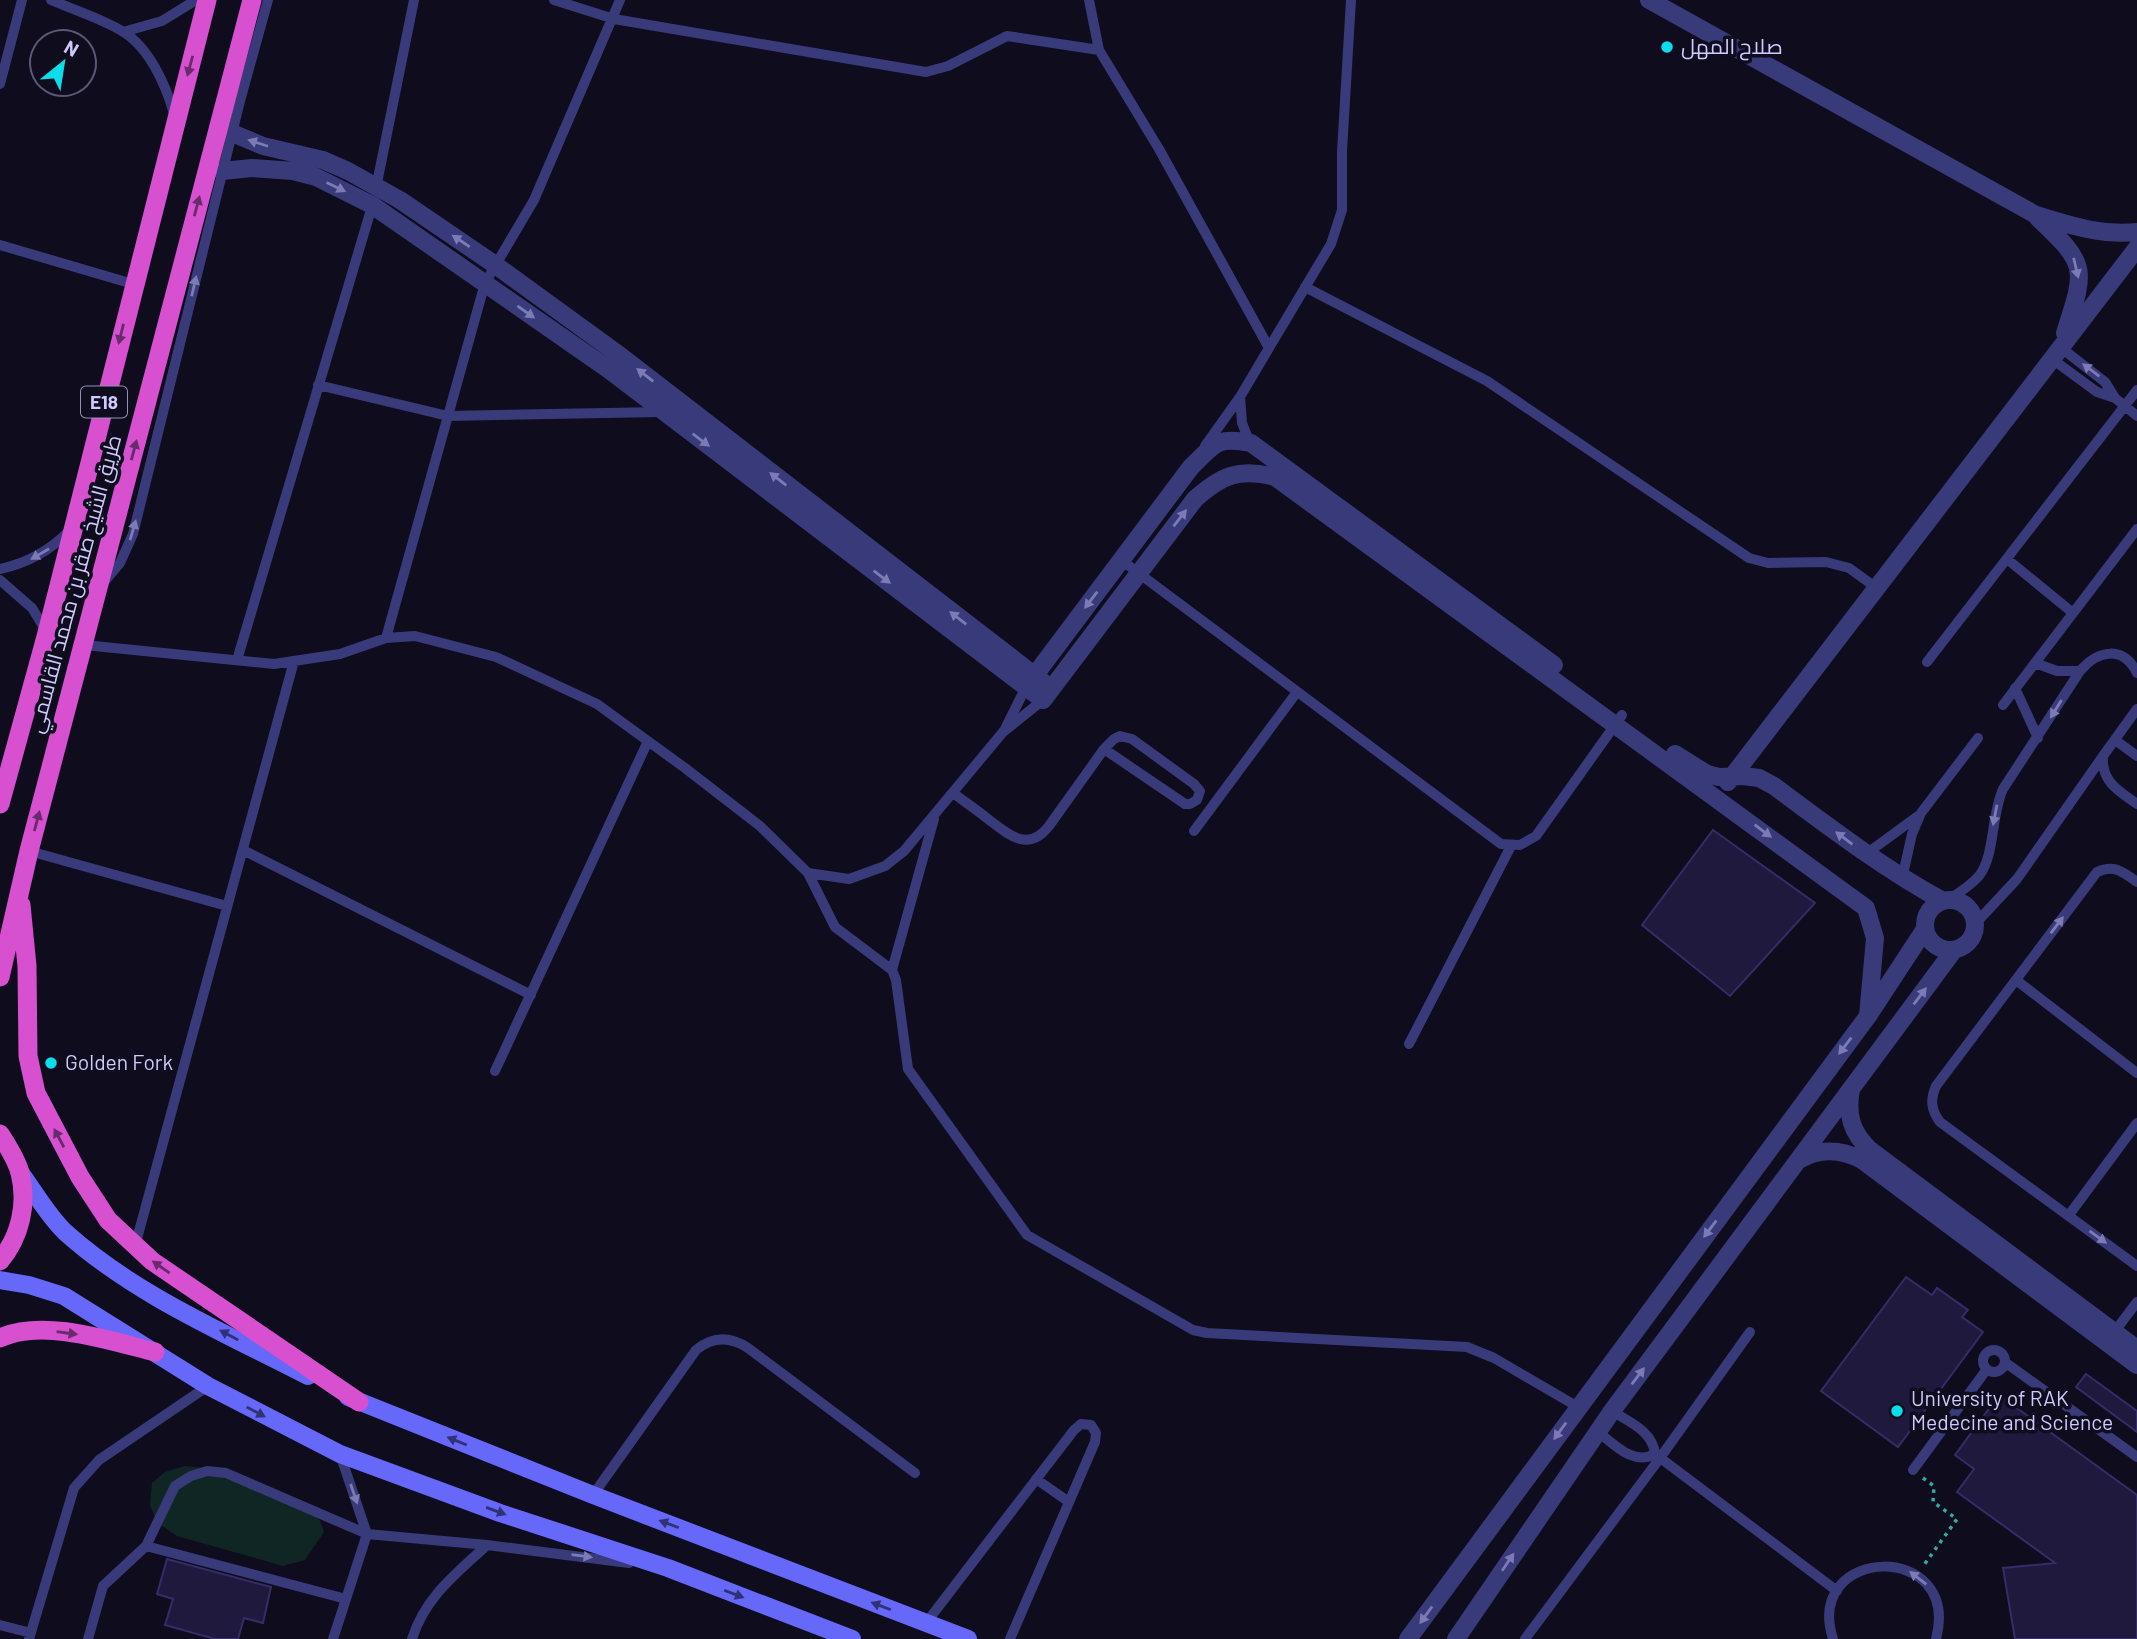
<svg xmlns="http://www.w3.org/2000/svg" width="2137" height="1639" font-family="Barlow,Cairo,sans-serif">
	<rect width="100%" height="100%" fill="#0e0c1d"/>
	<path fill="#102625" d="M 185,1466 L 204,1468 L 309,1510 L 320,1521 L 324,1532 L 305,1560 L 283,1566 L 177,1536 L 158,1523 L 150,1506 L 152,1483 L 165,1472 Z"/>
	<path fill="#1f193d" stroke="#352c68" stroke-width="2" d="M 1713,830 L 1815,903 L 1730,996 L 1642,925 Z
		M 1906,1277 L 1932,1295 L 1937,1288 L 1968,1310 L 1962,1317 L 1983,1332 L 1898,1447 L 1821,1391 Z
		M 2086,1374 L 2137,1411 L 2137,1432 L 2076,1387 Z
		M 1999,1395 L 2137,1495 L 2137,1639 L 2015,1639 L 2003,1568 L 2055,1563 L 1957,1492 L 1974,1469 L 1955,1455 Z
		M 167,1559 L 271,1587 L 263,1623 L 244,1618 L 238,1639 L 215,1639 L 165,1625 L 173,1599 L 157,1594 Z"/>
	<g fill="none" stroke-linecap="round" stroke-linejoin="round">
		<path stroke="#31aa9d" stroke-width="3.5" stroke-dasharray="3.5 5" stroke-linecap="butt" d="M 1923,1478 L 1934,1486 L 1933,1502 L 1957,1519 L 1924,1565"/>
		<path stroke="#393a7a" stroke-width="10" d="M 51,0 C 74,10 100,18 122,31 C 149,47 166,85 174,114
			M 554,0 L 614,19 L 926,72 L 948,66 L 1007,36 L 1099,50 L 1159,149 L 1269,348 L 1240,397 L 1205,446
			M 1089,0 L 1099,50
			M 123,32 L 162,21 L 196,0
			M 0,84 L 22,0
			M 376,188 L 414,0
			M 0,245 L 133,284
			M 1305,287 L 1487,381 L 1749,558 L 1768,563 L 1826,562 L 1849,568 L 1878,589
			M 2060,347 L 2105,382 L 2115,398
			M 1269,348 L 1331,244 L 1342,210 L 1342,151 L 1351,0
			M 2052,359 L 2097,392 L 2115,398 L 2137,416
			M 318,385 L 448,416 L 661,412
			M 1240,397 L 1242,423 L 1250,443
			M 2007,559 L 2073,613
			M 1121,560 L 1501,844 L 1520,845 L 1536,836 L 1622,715
			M 0,569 C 28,563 50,551 70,530
			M 0,580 L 32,608 L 46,631
			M 104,582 L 120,563 L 133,534 L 240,101 L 268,0
			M 386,638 L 485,283 L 534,200 L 620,0
			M 84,645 L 274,664 L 340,654 L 386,638 L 415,636 L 496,657 L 597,704 L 685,768 L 760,826 L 808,873 L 849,879 L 885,866 L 904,851 L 1003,732 L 1043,700
			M 237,660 L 373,203
			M 1927,662 L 2137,390
			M 2035,663 L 2057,671 L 2080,671
			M 2015,688 L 2038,738
			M 2003,705 L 2137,529
			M 2137,709 L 2103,756 C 2101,782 2119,791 2137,804
			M 1005,729 L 1026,687
			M 2115,740 L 2137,756
			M 953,793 C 965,802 977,810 988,819 C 1009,835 1028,853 1049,826 L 1104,749 L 1114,739 L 1120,736 L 1132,739 L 1194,784 L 1200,791 L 1197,800 L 1190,804 L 1185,804 L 1104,749
			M 1194,831 L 1297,692
			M 243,850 L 531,995
			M 29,851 L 227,906
			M 1866,854 L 1918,816
			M 808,873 L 835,927 L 892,970 L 896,980 L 908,1069 L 1027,1235 L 1193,1330 L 1207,1333 L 1467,1347 L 1494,1358 L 1578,1407
			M 1902,879 L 1912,834 L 1921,813 L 1978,738
			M 2137,882 C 2123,872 2114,864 2097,872 L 1936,1086 C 1930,1100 1931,1110 1940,1122 L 2137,1266
			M 1948,900 C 1959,893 1971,885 1979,876 C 1995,856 1991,815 2003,789 L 2080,671 C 2098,650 2123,645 2137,673
			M 1975,924 L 2017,879 L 2103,756
			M 892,970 L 934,819
			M 2016,980 L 2137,1073
			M 1409,1044 L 1511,846
			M 495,1071 L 648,741
			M 2069,1215 L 2137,1123
			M 135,1246 L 294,661
			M 2112,1335 L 2137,1302
			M1983 1361a11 11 0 1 1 22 0a11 11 0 1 1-22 0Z
			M 2006,1363 L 2137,1457
			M 1612,1411 C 1629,1422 1653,1431 1655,1454 L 1837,1591
			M 1597,1431 C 1614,1444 1633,1466 1655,1454
			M 1913,1470 L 1987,1369
			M 1036,1479 L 1069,1502
			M 593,1495 L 696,1350 C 713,1336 730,1336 748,1348 L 915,1473
			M 146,1546 L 346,1599 L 367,1534 L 340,1454
			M 926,1623 L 1074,1430 L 1081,1424 L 1091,1425 L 1096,1433 L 1095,1442 L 1010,1639
			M 0,1625 L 31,1633
			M 29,1639 L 74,1488 L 99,1460 L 208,1386
			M 88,1639 L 103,1586 L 146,1546 L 175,1486 L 191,1476 L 207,1471 L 226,1473 L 367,1534 L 487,1545 L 629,1563
			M 333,1639 L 346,1599
			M 412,1639 C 425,1597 456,1574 487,1545
			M 1525,1639 L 1660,1458 L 1750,1332
			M 1833,1639 C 1803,1545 1962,1540 1936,1639"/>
		<path stroke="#393a7a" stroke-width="18" d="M 1649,0 L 2036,215 C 2070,225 2101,236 2137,232
			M 232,133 L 263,146 L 323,160 L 348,171 L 400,200 L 494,264 L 622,357 L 1043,682
			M 222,171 L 252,168 L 293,171 L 316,177 L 372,205 L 608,369 L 1043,700 L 1195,499 C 1222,475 1239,468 1275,477 L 1866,908 L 1875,938 L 1868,1016
			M 2038,218 C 2088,265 2086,268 2065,333
			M 1026,687 L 1191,467 C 1215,444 1216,436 1251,443 L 1554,665
			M 1675,754 L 1707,774 L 1719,777 L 1743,776 L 1759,778 L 1774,786 C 1829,827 1883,868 1943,901
			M 1728,782 L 2137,248
			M1925 925a25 25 0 1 1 50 0a25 25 0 1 1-50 0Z
			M 1851,1090 C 1846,1115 1852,1133 1870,1150 L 2137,1349
			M 1799,1160 C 1820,1148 1840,1149 1862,1160 L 2137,1365
			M 1408,1639 L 1868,1016 L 1925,929
			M 1456,1639 L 1612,1411 L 1954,950"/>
		<path stroke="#6568f9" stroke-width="18" d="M 20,1172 C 34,1191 48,1216 65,1232 C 135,1295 225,1333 308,1376
			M 0,1280 L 29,1285 L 64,1296 L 208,1386 L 340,1454 L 500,1513 L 668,1568 L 852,1639
			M 348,1397 L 593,1495 L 968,1639"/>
		<path stroke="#d650cf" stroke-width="19" d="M 0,804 L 47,633 L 207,0
			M 21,905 L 27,966 L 28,1056 L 36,1093 L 80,1177 L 108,1220 L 152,1261 L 359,1402
			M 0,977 L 29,851 L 252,0
			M 0,1134 C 7,1145 17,1160 20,1173 C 28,1204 20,1237 0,1261
			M 0,1338 C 43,1318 111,1341 155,1352"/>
	</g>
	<defs><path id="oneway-solid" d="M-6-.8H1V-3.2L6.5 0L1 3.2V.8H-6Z" transform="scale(1.75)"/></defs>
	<g fill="#682b6d">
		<use href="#oneway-solid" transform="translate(190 66) rotate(105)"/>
		<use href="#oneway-solid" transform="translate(197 206) rotate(-75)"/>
		<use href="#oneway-solid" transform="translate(121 334) rotate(104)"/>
		<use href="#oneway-solid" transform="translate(134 450) rotate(-75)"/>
		<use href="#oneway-solid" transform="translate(37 821) rotate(-75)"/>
		<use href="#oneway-solid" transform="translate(59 1138) rotate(-118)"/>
		<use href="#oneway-solid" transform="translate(161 1267) rotate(-145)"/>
		<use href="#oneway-solid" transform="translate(67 1333) rotate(8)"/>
	</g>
	<g fill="#7c7bb5">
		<use href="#oneway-solid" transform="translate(258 143) rotate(-162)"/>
		<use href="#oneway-solid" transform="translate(336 187) rotate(26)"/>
		<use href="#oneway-solid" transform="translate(461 241) rotate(-146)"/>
		<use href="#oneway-solid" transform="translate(2076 268) rotate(77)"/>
		<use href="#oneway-solid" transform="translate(194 286) rotate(-77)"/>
		<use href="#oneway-solid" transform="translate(526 312) rotate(35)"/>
		<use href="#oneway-solid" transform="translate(2091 370) rotate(-143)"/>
		<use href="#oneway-solid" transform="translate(645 375) rotate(-142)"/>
		<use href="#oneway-solid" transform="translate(701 440) rotate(37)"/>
		<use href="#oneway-solid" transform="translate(778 479) rotate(-142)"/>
		<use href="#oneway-solid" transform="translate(1180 518) rotate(-52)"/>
		<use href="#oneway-solid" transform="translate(133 530) rotate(-74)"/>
		<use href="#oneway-solid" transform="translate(40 554) rotate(150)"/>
		<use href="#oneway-solid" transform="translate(882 577) rotate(37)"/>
		<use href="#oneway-solid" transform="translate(1091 600) rotate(127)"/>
		<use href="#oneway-solid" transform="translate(958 618) rotate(-142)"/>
		<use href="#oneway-solid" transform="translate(2056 709) rotate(122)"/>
		<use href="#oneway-solid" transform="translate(1995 815) rotate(101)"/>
		<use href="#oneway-solid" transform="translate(1763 831) rotate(37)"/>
		<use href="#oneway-solid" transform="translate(1844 838) rotate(-143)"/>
		<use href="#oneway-solid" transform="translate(2057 925) rotate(-53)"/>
		<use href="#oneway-solid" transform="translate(1920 996) rotate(-53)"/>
		<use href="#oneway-solid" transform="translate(1845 1046) rotate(127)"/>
		<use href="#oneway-solid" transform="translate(1710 1229) rotate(127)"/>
		<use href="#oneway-solid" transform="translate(2098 1237) rotate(36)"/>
		<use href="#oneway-solid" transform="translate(1638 1376) rotate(-53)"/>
		<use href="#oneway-solid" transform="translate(1560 1431) rotate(126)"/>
		<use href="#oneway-solid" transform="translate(354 1494) rotate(71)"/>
		<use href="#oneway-solid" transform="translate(582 1556) rotate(7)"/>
		<use href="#oneway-solid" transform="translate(1508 1562) rotate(-56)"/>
		<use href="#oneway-solid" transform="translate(1918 1578) rotate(-142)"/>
		<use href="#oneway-solid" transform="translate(1426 1615) rotate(126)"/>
	</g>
	<g fill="#313175">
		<use href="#oneway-solid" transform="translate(229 1335) rotate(-152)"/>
		<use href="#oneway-solid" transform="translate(256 1412) rotate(28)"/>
		<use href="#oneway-solid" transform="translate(457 1441) rotate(-158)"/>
		<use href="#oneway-solid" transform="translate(496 1511) rotate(20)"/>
		<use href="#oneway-solid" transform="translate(669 1524) rotate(-159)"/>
		<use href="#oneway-solid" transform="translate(734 1594) rotate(21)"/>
		<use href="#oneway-solid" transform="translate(881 1606) rotate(-159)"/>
	</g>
	<g fill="#09deea" stroke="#0e0c1d" stroke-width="2.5">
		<circle cx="1667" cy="47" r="7"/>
		<circle cx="51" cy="1063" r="7"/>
		<circle cx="1897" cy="1411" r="7"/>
	</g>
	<g text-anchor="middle" stroke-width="7" stroke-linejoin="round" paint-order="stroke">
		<rect fill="#0e0c1d" stroke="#9491ba" stroke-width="2" x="81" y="386.5" width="46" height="31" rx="5"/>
		<g font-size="19" font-weight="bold" fill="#cecafd">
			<text x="104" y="409">E18</text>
		</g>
		<g font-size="21" fill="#cecafd" stroke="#0e0c1d" text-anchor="start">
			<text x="1681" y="54">صلاح المهل</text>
			<text x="65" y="1070">Golden Fork</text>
			<text x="1911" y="1406">University of RAK<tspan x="1911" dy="24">Medecine and Science</tspan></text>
		</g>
		<g font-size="21" fill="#cecafd" stroke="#0e0c1d">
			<text transform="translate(75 584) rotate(-75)" y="7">طريق الشيخ صقر بن محمد القاسمي</text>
		</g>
	</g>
	<g transform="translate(63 63) rotate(30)"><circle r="33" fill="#0e0c1d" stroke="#5b5877" stroke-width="2"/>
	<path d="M0-5L12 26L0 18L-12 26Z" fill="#09deea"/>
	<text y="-10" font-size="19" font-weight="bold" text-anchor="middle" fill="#cecafd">N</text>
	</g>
</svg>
